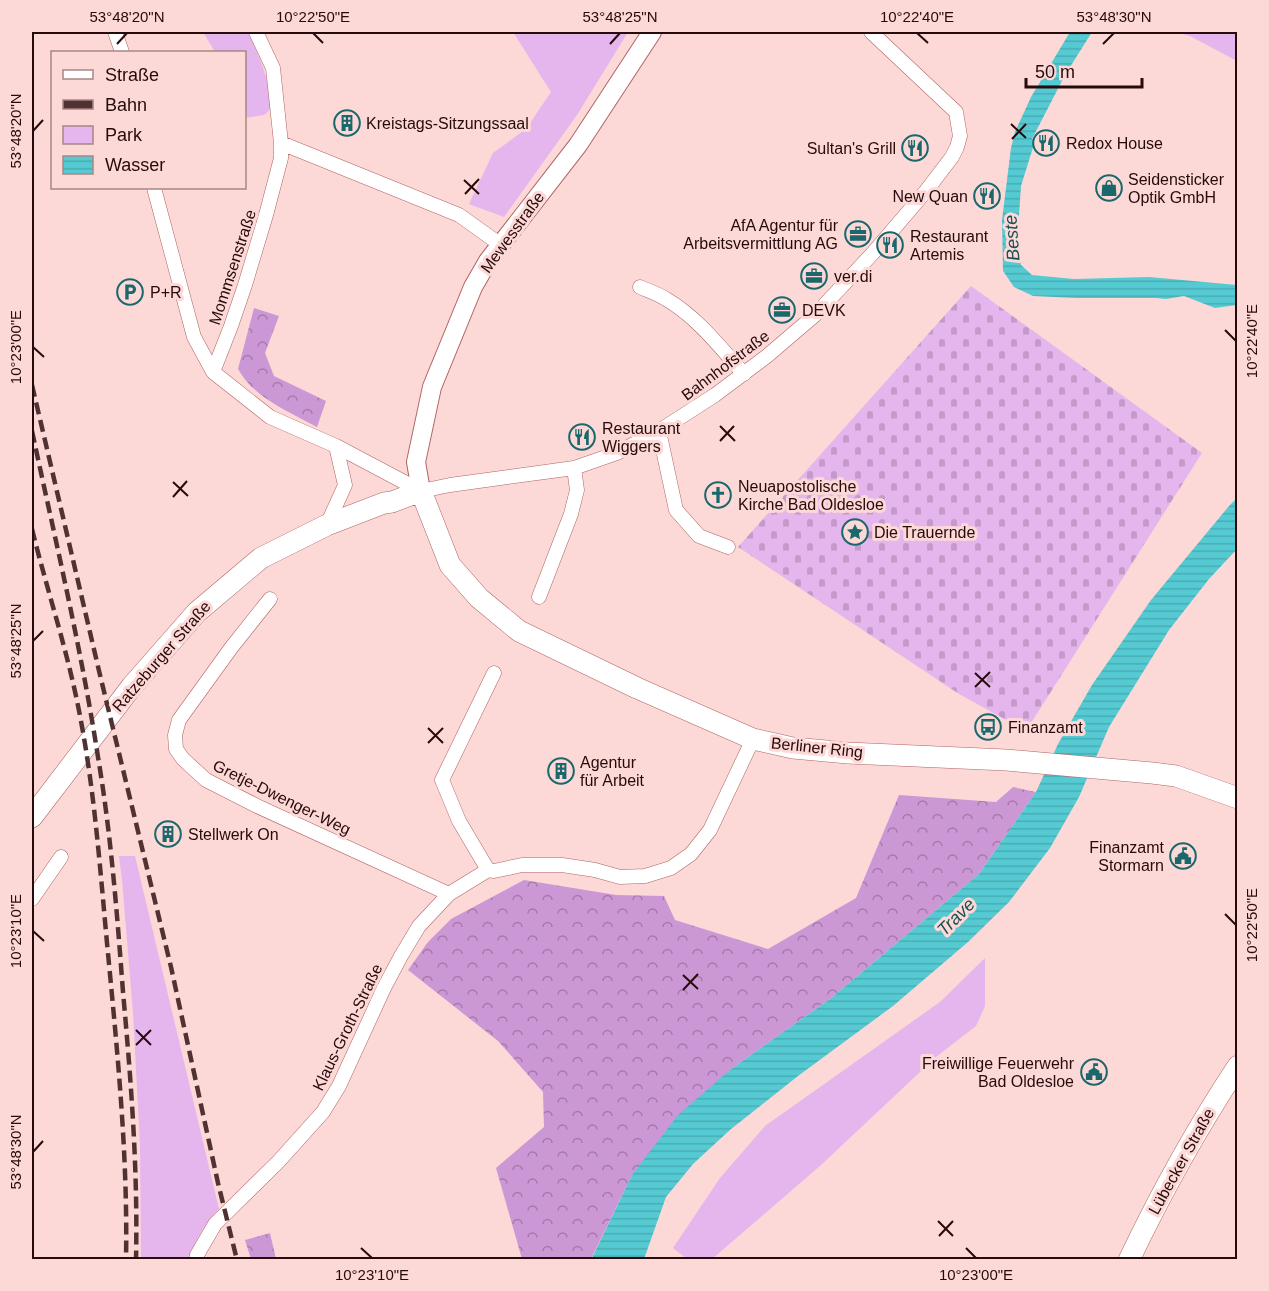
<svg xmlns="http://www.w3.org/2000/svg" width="1269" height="1291" font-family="Helvetica,sans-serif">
	<defs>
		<pattern id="forest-crowns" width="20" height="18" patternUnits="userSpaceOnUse" patternTransform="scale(1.5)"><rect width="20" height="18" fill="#cc97d5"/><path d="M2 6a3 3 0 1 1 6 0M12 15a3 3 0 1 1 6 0" fill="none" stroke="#a679ab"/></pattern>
		<pattern id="cemetery-stones" width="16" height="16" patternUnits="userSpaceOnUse" patternTransform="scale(1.5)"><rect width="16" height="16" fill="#e5b5ed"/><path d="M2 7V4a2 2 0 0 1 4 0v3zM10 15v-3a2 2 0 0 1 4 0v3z" fill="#c49aca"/></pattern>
		<pattern id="water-rules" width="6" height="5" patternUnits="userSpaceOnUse" patternTransform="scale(1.5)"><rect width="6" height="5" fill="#55cad2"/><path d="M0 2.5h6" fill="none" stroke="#4aacb3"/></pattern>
	</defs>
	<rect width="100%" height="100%" fill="#fcd8d7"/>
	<path fill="#e5b5ed" d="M 203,32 L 239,32 L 241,34 L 249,32 C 260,59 270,80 271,109 L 264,115 L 245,118 L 244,52 L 215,52 Z
		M 513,32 L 628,32 L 577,115 L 504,217 L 469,204 L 493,153 L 526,129 L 551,92 Z
		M 1176,32 L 1237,32 L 1237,61 L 1190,36 Z
		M 119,856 L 135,856 L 219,1209 C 206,1221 194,1243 189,1259 L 141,1259 L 140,1144 L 133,1013 L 122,880 Z
		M 985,958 L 985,1006 L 976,1026 L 936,1057 L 821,1165 L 712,1259 L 687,1259 L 673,1248 L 720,1178 L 765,1126 L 940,1002 Z"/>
	<path fill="url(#forest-crowns)" d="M 254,308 L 279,316 L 265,353 L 274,376 L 326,401 L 317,427 C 288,411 254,398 238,369 Z
		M 1013,787 L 1036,792 L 979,874 L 830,999 L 731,1069 L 632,1175 L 591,1259 L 522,1259 L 496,1168 L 544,1127 L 543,1092 L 498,1041 L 408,970 L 428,942 L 451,919 L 524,880 L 616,895 L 664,896 L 675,920 L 768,949 L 856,898 L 899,795 L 996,802 Z
		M 270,1233 L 276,1259 L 251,1259 L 245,1240 Z"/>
	<path fill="url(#cemetery-stones)" d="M 971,286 L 1202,453 L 1026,731 L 959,694 L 738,547 Z"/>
	<path fill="url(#water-rules)" d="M 1070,32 L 1092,32 L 1065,75 L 1032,139 L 1035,141 L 1021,186 L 1017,245 L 1021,265 L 1032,275 L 1074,279 L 1149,277 L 1237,285 L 1237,305 L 1215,308 L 1184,296 L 1166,299 L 1156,298 L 1076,298 L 1033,296 L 1014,287 L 1003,271 L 1002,220 L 1011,148 L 1015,132 L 1031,97 Z
		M 1237,498 L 1237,549 L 1209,579 L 1169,630 L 1109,727 L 1079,797 L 1050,848 L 1009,902 L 968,942 L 893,1006 L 798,1076 L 731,1129 L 693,1164 L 666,1197 L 644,1259 L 591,1260 L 632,1175 L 678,1115 L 731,1069 L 830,999 L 979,874 L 1036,792 L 1058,744 L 1092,685 L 1151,600 L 1229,506 Z"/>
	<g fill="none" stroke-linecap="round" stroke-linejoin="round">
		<g stroke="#b06463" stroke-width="15">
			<path id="street" d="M 115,32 L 122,52
				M 281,143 L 459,215 L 501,245
				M 154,188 L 194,337 L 213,372 L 270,417 L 336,446 L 421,491 L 450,485 L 574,468 L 617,453 L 659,431 L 715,395 L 767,356 L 815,315 L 873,253 L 926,191 L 952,157 L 957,147 L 960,136 L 956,112 L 871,32
				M 640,287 C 649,291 658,294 666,299 C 697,317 720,347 744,374
				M 213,372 L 231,326 L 245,285 L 266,215 L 281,158 L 281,143 L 273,68 L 256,32
				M 659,431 L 676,510 L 699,536 L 728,547
				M 327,525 L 345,485 L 336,446
				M 539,597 L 571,514 L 577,490 L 574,468
				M 270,599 L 231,648 L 179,720 L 175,735 L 176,749 L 183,759 L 206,780 L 257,806 L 449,894
				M 488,870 L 459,821 L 442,780 L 494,673
				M 32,899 L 61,857
				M 196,1260 L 197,1255 L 215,1224 L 279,1161 L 323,1112 L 339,1086 L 384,988 L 401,956 L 419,926 L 449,894 L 488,870 L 494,871 L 522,865 L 562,865 L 595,870 L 620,877 L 645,876 L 671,868 L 691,854 L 710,830 L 753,739"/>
		</g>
		<g stroke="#b06463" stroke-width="20">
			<path id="secondary" d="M 421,491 L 416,462 L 432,387 L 473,287 L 488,261 L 578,145 L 652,32"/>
		</g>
		<g stroke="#b06463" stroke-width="22">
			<path id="primary" d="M 32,817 L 132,686 L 197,612 L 261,558 L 327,525 L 384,503 L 392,502 L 421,491 L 450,565 L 479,598 L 519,631 L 637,688 L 753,739 L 793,748 L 848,753 L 1006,760 L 1152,773 L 1176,776 L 1238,798
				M 1129,1260 C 1161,1193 1197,1128 1238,1066"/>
		</g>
		<use href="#street" stroke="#fff" stroke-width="14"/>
		<use href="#secondary" stroke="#fff" stroke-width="18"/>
		<use href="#primary" stroke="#fff" stroke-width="21"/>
		<path stroke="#513233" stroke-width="4.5" stroke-dasharray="12 6" stroke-linecap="butt" d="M 32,385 L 100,675 L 171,967 L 218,1183 L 237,1260
			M 32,431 C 55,539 81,647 98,757 C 111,834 117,913 123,992 C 131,1080 138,1170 136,1260
			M 32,529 C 45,582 62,634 74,687 C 93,771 99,857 107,943 C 117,1048 128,1154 126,1260"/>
	</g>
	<path fill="none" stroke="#270a0b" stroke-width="2" d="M 313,33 L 323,43M 917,33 L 928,43M 117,44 L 127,33M 610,44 L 620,33M 1103,44 L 1114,33M 1011,124 L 1026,138M 33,131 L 43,120M 1012,139 L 1026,124M 464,180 L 479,194M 465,194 L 479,179M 1225,330 L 1236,341M 33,347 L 44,357M 720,426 L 735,441M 720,441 L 734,426M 173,482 L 188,496M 173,497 L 187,481M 33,641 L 43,631M 975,673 L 990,687M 975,687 L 990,672M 428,728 L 443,743M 428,743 L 443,728M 1225,914 L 1236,925M 33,931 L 44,941M 683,975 L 698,989M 683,990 L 698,974M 136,1030 L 151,1045M 136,1045 L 151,1030M 33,1152 L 43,1141M 938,1221 L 953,1236M 939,1236 L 953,1221M 361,1248 L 372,1258M 966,1248 L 976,1258"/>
	<defs>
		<g id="building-ring" transform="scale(1.35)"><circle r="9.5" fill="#fcd8d7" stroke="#1a676c" stroke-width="1.5"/><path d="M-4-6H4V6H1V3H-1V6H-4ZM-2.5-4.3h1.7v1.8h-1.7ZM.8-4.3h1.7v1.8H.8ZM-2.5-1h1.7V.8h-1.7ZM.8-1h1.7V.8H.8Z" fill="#1a676c"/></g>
		<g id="restaurant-ring" transform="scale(1.35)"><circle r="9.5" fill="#fcd8d7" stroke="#1a676c" stroke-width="1.5"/><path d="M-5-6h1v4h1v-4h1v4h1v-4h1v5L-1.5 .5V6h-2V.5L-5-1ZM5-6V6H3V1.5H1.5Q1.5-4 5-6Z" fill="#1a676c"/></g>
		<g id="shop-ring" transform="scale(1.35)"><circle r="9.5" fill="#fcd8d7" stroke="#1a676c" stroke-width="1.5"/><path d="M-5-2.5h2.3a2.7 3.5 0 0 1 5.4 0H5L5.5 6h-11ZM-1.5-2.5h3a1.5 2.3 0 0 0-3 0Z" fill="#1a676c"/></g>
		<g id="office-ring" transform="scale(1.35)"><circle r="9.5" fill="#fcd8d7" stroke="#1a676c" stroke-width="1.5"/><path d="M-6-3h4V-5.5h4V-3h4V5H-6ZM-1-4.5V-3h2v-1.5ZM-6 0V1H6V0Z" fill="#1a676c"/></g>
		<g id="parking-ring" transform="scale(1.35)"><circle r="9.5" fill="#fcd8d7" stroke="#1a676c" stroke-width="1.5"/><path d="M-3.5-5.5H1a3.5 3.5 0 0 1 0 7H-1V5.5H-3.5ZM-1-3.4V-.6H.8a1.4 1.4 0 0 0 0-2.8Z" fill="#1a676c"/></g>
		<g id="church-ring" transform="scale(1.35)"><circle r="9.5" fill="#fcd8d7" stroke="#1a676c" stroke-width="1.5"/><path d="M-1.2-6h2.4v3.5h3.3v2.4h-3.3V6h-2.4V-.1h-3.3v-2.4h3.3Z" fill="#1a676c"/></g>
		<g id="sight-ring" transform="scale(1.35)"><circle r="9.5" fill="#fcd8d7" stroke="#1a676c" stroke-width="1.5"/><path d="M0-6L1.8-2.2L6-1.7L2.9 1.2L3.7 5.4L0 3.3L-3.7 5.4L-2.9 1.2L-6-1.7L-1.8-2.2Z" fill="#1a676c"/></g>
		<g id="bus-ring" transform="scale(1.35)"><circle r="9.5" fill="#fcd8d7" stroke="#1a676c" stroke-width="1.5"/><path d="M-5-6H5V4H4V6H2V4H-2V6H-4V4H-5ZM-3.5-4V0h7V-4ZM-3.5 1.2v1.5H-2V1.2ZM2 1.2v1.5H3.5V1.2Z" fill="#1a676c"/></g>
		<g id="civic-ring" transform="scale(1.35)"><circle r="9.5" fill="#fcd8d7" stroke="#1a676c" stroke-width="1.5"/><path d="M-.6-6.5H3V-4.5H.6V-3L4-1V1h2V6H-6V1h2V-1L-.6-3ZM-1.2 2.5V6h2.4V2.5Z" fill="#1a676c"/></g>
	</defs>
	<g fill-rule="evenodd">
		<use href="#building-ring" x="347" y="123"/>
		<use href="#restaurant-ring" x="1046" y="143"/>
		<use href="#restaurant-ring" x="915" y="148"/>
		<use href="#shop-ring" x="1109" y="188"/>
		<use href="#restaurant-ring" x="987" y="196"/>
		<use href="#office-ring" x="858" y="234"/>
		<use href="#restaurant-ring" x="890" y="245"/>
		<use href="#office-ring" x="814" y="276"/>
		<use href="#parking-ring" x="130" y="292"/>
		<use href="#office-ring" x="782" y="310"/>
		<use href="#restaurant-ring" x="582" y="437"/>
		<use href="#church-ring" x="718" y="495"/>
		<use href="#sight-ring" x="855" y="532"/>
		<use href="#bus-ring" x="988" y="727"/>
		<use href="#building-ring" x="561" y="771"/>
		<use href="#building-ring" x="168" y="834"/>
		<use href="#civic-ring" x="1183" y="856"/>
		<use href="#civic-ring" x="1094" y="1072"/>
	</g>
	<g text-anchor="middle" stroke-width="6" stroke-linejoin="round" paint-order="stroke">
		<g font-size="16" fill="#270a0b" stroke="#fcd8d7" text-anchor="start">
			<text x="366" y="129">Kreistags-Sitzungssaal</text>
			<text x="1066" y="149">Redox House</text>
			<text x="896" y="154" text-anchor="end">Sultan's Grill</text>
			<text x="1128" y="185">Seidensticker<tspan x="1128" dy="18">Optik GmbH</tspan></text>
			<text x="968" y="202" text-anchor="end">New Quan</text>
			<text x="838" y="231" text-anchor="end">AfA Agentur für<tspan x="838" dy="18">Arbeitsvermittlung AG</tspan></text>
			<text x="910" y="242">Restaurant<tspan x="910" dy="18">Artemis</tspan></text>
			<text x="834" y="282">ver.di</text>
			<text x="150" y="298">P+R</text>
			<text x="802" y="316">DEVK</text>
			<text x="602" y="434">Restaurant<tspan x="602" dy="18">Wiggers</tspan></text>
			<text x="738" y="492">Neuapostolische<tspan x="738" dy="18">Kirche Bad Oldesloe</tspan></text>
			<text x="874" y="538">Die Trauernde</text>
			<text x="1008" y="733">Finanzamt</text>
			<text x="580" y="768">Agentur<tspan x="580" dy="18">für Arbeit</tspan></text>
			<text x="188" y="840">Stellwerk On</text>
			<text x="1164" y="853" text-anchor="end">Finanzamt<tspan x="1164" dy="18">Stormarn</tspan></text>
			<text x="1074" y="1069" text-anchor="end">Freiwillige Feuerwehr<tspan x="1074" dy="18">Bad Oldesloe</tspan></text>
		</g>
		<g font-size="16" fill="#270a0b" stroke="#fcd8d7">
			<text transform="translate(512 232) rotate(-54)" y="6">Mewesstraße</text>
			<text transform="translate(232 267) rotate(-72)" y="6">Mommsenstraße</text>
			<text transform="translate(725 365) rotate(-37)" y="6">Bahnhofstraße</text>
			<text transform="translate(161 656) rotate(-49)" y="6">Ratzeburger Straße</text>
			<text transform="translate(817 747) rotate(6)" y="6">Berliner Ring</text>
			<text transform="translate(282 797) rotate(26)" y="6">Gretje-Dwenger-Weg</text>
			<text transform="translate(347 1027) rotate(-64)" y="6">Klaus-Groth-Straße</text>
			<text transform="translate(1181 1161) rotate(-61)" y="6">Lübecker Straße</text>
		</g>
		<g font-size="18" font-style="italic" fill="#1b4f52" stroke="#fcd8d7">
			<text transform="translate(1012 238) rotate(-94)" y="6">Beste</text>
			<text transform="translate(956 917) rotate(-45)" y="6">Trave</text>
		</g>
	</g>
	<rect width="1269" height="1291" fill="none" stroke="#fcd8d7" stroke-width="66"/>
	<rect x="51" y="51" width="195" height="138" fill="#fcd8d7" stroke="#a78685" stroke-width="1.5"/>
	<rect x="63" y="70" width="30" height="9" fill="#ffffff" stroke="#a78685" stroke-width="1.5"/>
	<text x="105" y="81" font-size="18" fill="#270a0b">Straße</text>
	<rect x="63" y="100" width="30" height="9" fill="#513233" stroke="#a78685" stroke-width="1.5"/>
	<text x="105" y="111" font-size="18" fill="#270a0b">Bahn</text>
	<rect x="63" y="126" width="30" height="18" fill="#e5b5ed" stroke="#a78685" stroke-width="1.5"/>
	<text x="105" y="141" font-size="18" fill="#270a0b">Park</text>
	<rect x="63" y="156" width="30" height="18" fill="url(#water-rules)" stroke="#a78685" stroke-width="1.5"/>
	<text x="105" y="171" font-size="18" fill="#270a0b">Wasser</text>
	<path d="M1026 78v9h116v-9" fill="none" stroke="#270a0b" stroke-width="3"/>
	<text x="1035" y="78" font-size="18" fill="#270a0b" stroke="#fcd8d7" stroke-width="4.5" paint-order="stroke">50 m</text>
	<rect x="33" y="33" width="1203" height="1225" fill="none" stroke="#270a0b" stroke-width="2"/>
	<g font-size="15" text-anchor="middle" fill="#270a0b">
		<text x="127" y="22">53°48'20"N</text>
		<text x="313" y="22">10°22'50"E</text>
		<text x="620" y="22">53°48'25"N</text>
		<text x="917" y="22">10°22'40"E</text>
		<text x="1114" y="22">53°48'30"N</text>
		<text transform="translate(16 131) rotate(-90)" y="5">53°48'20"N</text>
		<text transform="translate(1252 341) rotate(-90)" y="5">10°22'40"E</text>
		<text transform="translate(16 347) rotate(-90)" y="5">10°23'00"E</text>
		<text transform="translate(16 641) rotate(-90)" y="5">53°48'25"N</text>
		<text transform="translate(1252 925) rotate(-90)" y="5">10°22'50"E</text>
		<text transform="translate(16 931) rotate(-90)" y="5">10°23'10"E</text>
		<text transform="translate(16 1152) rotate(-90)" y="5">53°48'30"N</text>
		<text x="372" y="1280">10°23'10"E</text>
		<text x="976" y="1280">10°23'00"E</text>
	</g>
</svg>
